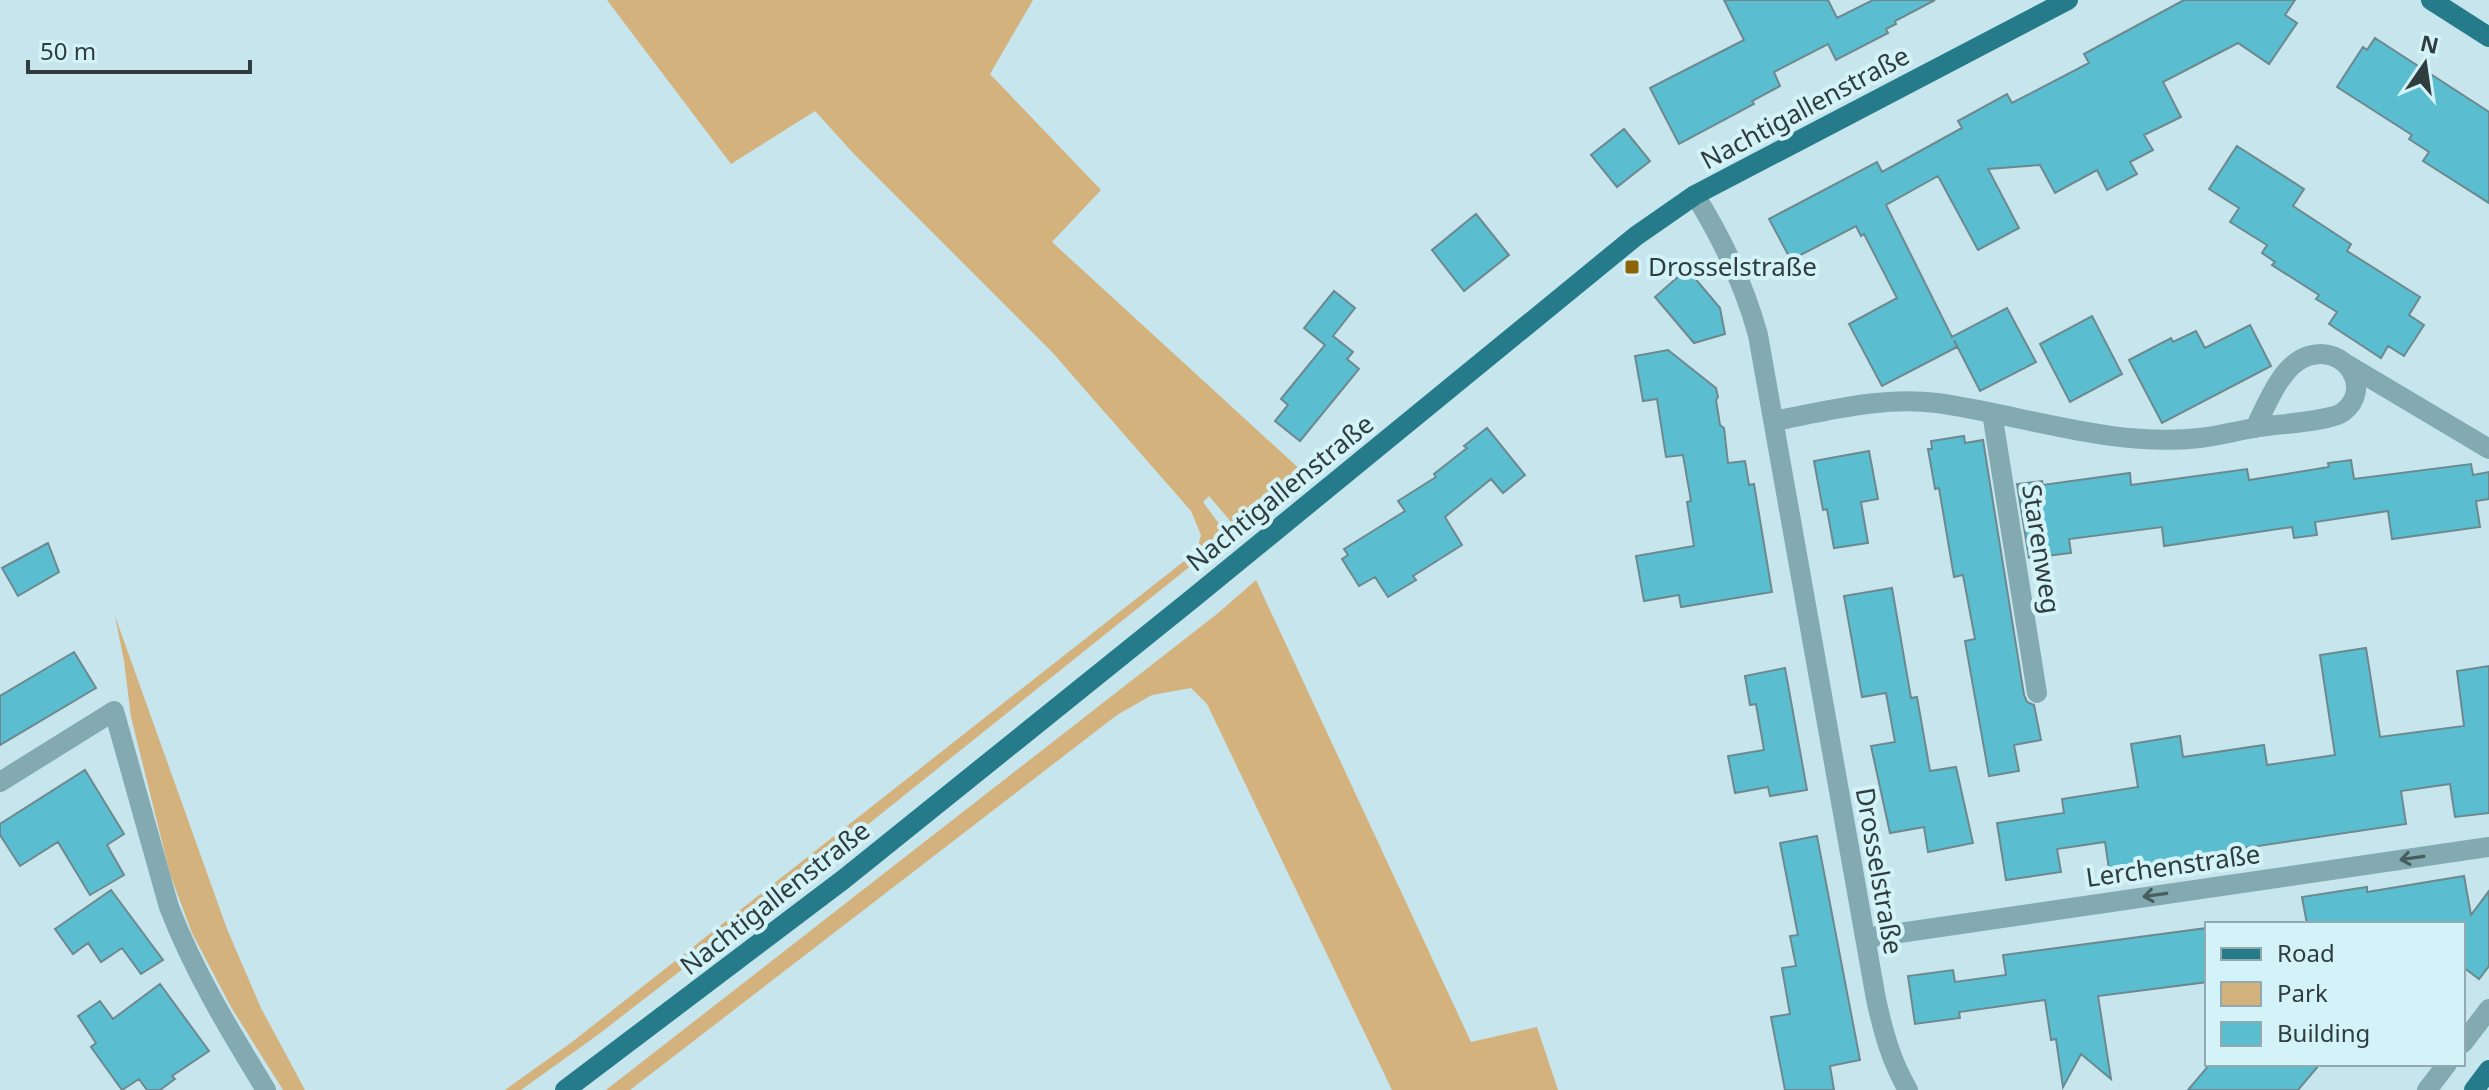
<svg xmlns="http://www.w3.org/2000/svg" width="2489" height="1090" font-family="'Noto Sans',sans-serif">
	<rect width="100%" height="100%" fill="#c6e5ec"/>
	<path fill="#d4b27d" d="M 607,0 L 1033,0 L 990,74 L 1101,190 L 1052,242 L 1304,473 L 1237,529 L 1209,496 L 1203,502 L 1228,536 L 826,858 L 599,1034 L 521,1090 L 505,1090 L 572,1042 L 1197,551 L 1201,535 L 1191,511 L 1052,352 L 854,154 L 815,111 L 731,164 Z
		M 1256,580 L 1471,1042 L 1537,1027 L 1558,1090 L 1392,1090 L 1207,704 L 1191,688 L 1152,695 L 1117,715 L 630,1090 L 606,1090 L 1217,614 Z
		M 115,616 L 227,929 L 261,1008 L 305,1090 L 283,1090 L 231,1007 L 192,933 L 170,874 L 131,717 L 124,661 Z"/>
	<path fill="#5bbed0" stroke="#6c898f" stroke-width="2" d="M 1724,0 L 1828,0 L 1837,18 L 1873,0 L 1935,0 L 1895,21 L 1896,24 L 1886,29 L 1888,33 L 1836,60 L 1828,44 L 1774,72 L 1780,86 L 1752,101 L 1754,104 L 1679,144 L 1650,88 L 1744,40 Z
		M 2184,0 L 2295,0 L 2285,15 L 2297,23 L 2269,64 L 2238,43 L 2163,82 L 2181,117 L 2144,135 L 2153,150 L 2130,162 L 2137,174 L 2107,190 L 2097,170 L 2055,193 L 2040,165 L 1988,169 L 2019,228 L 1978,250 L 1938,176 L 1886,205 L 1952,337 L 2007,308 L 2036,362 L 1980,391 L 1954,340 L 1957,347 L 1882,386 L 1849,324 L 1897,298 L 1864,234 L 1861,236 L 1856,226 L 1791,260 L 1769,219 L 1877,162 L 1882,172 L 1962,128 L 1958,121 L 2007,94 L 2012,103 L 2089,63 L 2084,54 Z
		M 2375,38 L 2489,112 L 2489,203 L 2423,161 L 2429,152 L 2409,139 L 2412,135 L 2337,87 L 2363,47 L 2367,50 Z
		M 1624,129 L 1650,161 L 1617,187 L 1591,155 Z
		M 2237,146 L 2304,189 L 2293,206 L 2351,244 L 2347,251 L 2420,297 L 2409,315 L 2424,325 L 2404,356 L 2388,346 L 2381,358 L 2329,324 L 2337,312 L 2316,299 L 2319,295 L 2272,265 L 2275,262 L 2262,253 L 2267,245 L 2230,222 L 2239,208 L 2209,189 Z
		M 1476,214 L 1509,255 L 1464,291 L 1432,250 Z
		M 1687,269 L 1720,308 L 1725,334 L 1694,343 L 1655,297 Z
		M 1334,291 L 1355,308 L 1333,336 L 1353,352 L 1347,359 L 1359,369 L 1300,441 L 1275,421 L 1288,405 L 1281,399 L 1325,345 L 1304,328 Z
		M 2092,316 L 2122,374 L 2070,402 L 2040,344 Z
		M 2250,325 L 2271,366 L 2162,423 L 2129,360 L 2171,338 L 2173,342 L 2196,331 L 2205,348 Z
		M 1668,350 L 1716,388 L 1718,397 L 1716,400 L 1720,425 L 1724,428 L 1728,463 L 1745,461 L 1749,485 L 1754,484 L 1772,592 L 1681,607 L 1679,595 L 1644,601 L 1636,556 L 1694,546 L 1687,502 L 1691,501 L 1683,455 L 1666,457 L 1657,399 L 1643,401 L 1635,356 Z
		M 1487,428 L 1525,475 L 1503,493 L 1491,479 L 1445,517 L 1462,545 L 1413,576 L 1416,580 L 1388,597 L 1375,577 L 1359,586 L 1342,559 L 1348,555 L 1344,549 L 1405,511 L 1398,501 L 1436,477 L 1434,474 L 1467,448 L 1464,446 Z
		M 1964,436 L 1965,443 L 1983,440 L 2024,695 L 2027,702 L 2034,705 L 2041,740 L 2014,745 L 2019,771 L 1989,776 L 1965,641 L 1975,639 L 1963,575 L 1954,577 L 1939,488 L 1935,489 L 1928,449 L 1932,449 L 1931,441 Z
		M 1869,451 L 1878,499 L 1861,502 L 1868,543 L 1834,548 L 1827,509 L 1823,510 L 1814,461 Z
		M 2351,460 L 2354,479 L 2471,464 L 2473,475 L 2489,472 L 2489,499 L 2476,501 L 2480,527 L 2392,539 L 2388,511 L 2315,522 L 2317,535 L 2294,538 L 2292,527 L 2164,546 L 2162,527 L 2069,539 L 2071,553 L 2029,558 L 2017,484 L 2042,481 L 2043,485 L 2130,473 L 2131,485 L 2247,469 L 2249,480 L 2329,467 L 2328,463 Z
		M 48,543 L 59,572 L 18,596 L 2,568 Z
		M 1892,588 L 1911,698 L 1917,697 L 1930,771 L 1956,767 L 1973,843 L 1928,852 L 1924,827 L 1890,833 L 1871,746 L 1895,742 L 1886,693 L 1862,697 L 1844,596 Z
		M 2366,648 L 2380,737 L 2464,726 L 2457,671 L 2489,666 L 2489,813 L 2455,817 L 2450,784 L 2401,791 L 2406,824 L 2211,853 L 2176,860 L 2176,863 L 2139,869 L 2138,864 L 2109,869 L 2105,842 L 2057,849 L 2061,872 L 2006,880 L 1997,823 L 2064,813 L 2062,799 L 2138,787 L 2131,744 L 2180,736 L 2183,757 L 2264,745 L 2267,765 L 2335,755 L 2320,655 Z
		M 74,652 L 96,688 L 0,745 L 0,696 Z
		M 1785,668 L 1807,790 L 1770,796 L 1768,787 L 1735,793 L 1728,756 L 1764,750 L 1756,704 L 1750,705 L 1745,676 Z
		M 85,770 L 124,834 L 107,845 L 124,875 L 90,895 L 58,842 L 20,866 L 0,835 L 0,824 Z
		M 1817,836 L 1860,1060 L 1830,1066 L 1834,1090 L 1785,1090 L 1771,1017 L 1790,1014 L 1782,968 L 1796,966 L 1790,936 L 1798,935 L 1780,843 Z
		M 2464,876 L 2471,915 L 2489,891 L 2489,966 L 2479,979 L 2463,967 L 2463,924 L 2307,924 L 2302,897 L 2367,887 L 2367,892 Z
		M 111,890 L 163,960 L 141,974 L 122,948 L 101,962 L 88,943 L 73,954 L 55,929 Z
		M 2207,928 L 2207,982 L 2098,996 L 2111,1079 L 2081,1054 L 2063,1087 L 2056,1039 L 2051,1040 L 2045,1000 L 1959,1012 L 1960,1018 L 1915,1024 L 1908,976 L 1953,970 L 1955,982 L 2006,975 L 2003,955 Z
		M 160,984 L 209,1051 L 172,1076 L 175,1079 L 160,1090 L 147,1090 L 139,1079 L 122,1090 L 91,1047 L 96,1043 L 78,1016 L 100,1001 L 113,1019 Z
		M 2210,1064 L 2320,1064 L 2298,1090 L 2188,1090 Z"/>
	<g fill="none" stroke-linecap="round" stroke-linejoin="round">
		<path stroke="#83a9b1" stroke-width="20" d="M 1695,195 C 1723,240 1744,284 1758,335 L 1876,999 C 1883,1031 1891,1061 1908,1090
			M 2348,365 L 2489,449
			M 1992,413 L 2037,693
			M 1774,421 C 1827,411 1883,396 1937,403 C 2024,415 2111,448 2200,438 C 2218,436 2236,431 2254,428 C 2273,424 2330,422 2343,412 C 2374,388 2345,344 2308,356 C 2281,365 2267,404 2255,428
			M 0,782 L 114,711 L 169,907 C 194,972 230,1031 266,1090
			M 1865,938 L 2489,847
			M 2463,1043 L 2489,1009
			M 2427,1090 L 2447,1064"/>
		<path stroke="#267b8a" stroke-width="20" d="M 2431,0 L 2489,37
			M 565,1090 L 844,879 L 1192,599 L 1636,236 L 1695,195 L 2068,0
			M 2474,1090 L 2489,1070"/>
	</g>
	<defs><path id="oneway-shaft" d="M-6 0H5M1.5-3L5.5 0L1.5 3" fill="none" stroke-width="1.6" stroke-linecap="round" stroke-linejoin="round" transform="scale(2)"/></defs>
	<g stroke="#495d61">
		<use href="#oneway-shaft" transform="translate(2412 858) rotate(172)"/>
		<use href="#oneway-shaft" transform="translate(2155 895) rotate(172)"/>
	</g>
	<rect fill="#8e640a" stroke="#d3f3f9" stroke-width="3" x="1624" y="259" width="16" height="16" rx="4"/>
	<g text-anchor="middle" stroke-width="8" stroke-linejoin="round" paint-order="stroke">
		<g font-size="26" fill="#303d3f" stroke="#d3f3f9">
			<text transform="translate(1805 108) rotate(-28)" y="9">Nachtigallenstraße</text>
			<text transform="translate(1280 493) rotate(-39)" y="9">Nachtigallenstraße</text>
			<text transform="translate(2041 549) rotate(81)" y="9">Starenweg</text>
			<text transform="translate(2173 866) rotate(-8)" y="9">Lerchenstraße</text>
			<text transform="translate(1879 871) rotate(80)" y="9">Drosselstraße</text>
			<text transform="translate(775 898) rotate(-38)" y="9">Nachtigallenstraße</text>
		</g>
		<g font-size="26" fill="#303d3f" stroke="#d3f3f9" text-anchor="start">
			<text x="1648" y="276">Drosselstraße</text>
		</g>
	</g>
	<rect x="2205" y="922" width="260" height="144" fill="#d3f3f9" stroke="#92aaaf" stroke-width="2"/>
	<rect x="2221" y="948" width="40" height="12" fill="#267b8a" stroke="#92aaaf" stroke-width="2"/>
	<text x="2277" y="962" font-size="24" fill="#303d3f">Road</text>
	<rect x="2221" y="982" width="40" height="24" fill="#d4b27d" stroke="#92aaaf" stroke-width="2"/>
	<text x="2277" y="1002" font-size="24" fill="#303d3f">Park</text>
	<rect x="2221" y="1022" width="40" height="24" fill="#5bbed0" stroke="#92aaaf" stroke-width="2"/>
	<text x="2277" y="1042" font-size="24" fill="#303d3f">Building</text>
	<g transform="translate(2425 64) rotate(13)" stroke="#d3f3f9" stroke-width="6" paint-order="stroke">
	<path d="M0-6L14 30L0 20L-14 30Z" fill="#303d3f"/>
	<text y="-12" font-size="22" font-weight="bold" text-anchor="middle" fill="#303d3f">N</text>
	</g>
	<path d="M28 60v12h222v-12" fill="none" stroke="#303d3f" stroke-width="4"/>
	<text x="40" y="60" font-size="24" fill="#303d3f" stroke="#d3f3f9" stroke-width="6" paint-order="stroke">50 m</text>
</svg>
